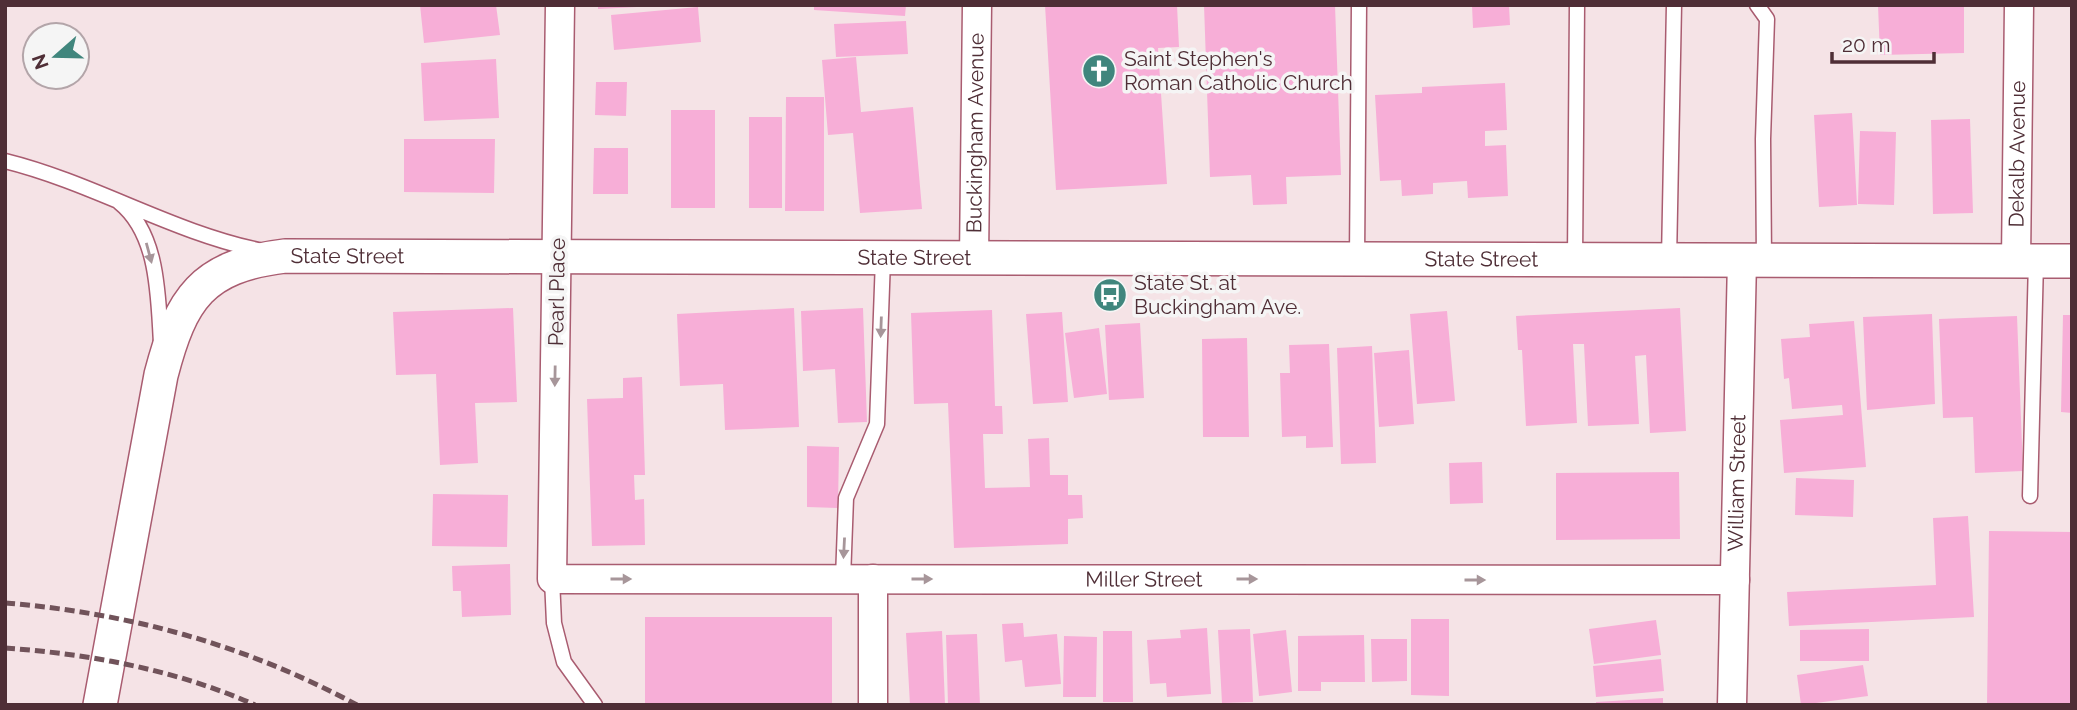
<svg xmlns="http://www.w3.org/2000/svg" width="2077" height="710" font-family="Raleway,sans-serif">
	<rect width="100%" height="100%" fill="#f5e3e6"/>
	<path fill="#f7aed7" d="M 420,5 L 496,5 L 500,35 L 424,43 Z
		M 598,5 L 637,5 L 637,7 L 598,9 Z
		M 814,5 L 906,5 L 905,16 L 814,10 Z
		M 1045,5 L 1177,5 L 1179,47 L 1158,48 L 1167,184 L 1056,190 Z
		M 1204,5 L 1335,5 L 1341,175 L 1286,177 L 1287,204 L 1253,205 L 1251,175 L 1210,177 Z
		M 1472,5 L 1509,5 L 1510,25 L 1473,28 Z
		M 1878,5 L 1964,5 L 1964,53 L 1880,55 Z
		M 698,7 L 701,42 L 614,50 L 611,15 Z
		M 906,21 L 908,54 L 836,57 L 834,24 Z
		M 856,57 L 861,112 L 913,107 L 922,209 L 860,213 L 853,133 L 828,135 L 822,60 Z
		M 496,59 L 499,118 L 424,121 L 421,63 Z
		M 596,82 L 627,82 L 626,116 L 595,115 Z
		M 1505,83 L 1507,130 L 1485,131 L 1485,146 L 1506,145 L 1508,196 L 1468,198 L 1467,181 L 1433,183 L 1433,194 L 1402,196 L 1401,180 L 1380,181 L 1375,95 L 1422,93 L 1422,87 Z
		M 786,97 L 824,97 L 824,211 L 785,211 Z
		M 671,110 L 715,110 L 715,208 L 671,208 Z
		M 1852,113 L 1857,205 L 1819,207 L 1814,115 Z
		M 749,117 L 782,117 L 782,208 L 749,208 Z
		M 1970,119 L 1973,213 L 1933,214 L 1931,120 Z
		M 1860,131 L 1896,132 L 1894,205 L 1858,204 Z
		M 404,139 L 495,139 L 494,193 L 404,192 Z
		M 594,148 L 628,148 L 628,194 L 593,194 Z
		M 513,308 L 517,402 L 475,403 L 478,463 L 440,465 L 436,374 L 396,375 L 393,312 Z
		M 794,308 L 799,427 L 725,430 L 723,384 L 680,386 L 677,314 Z
		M 863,308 L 867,422 L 838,423 L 835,369 L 803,371 L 801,311 Z
		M 1680,308 L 1686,431 L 1650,433 L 1646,355 L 1635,356 L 1639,424 L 1588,426 L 1584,344 L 1573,344 L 1577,423 L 1526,426 L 1522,350 L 1518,350 L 1516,316 Z
		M 992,310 L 995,406 L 1002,406 L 1003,434 L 983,434 L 985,488 L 1030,487 L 1028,439 L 1049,438 L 1050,475 L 1068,475 L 1068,495 L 1082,495 L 1083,518 L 1068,519 L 1068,544 L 954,548 L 948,403 L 914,404 L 911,313 Z
		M 1447,311 L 1455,401 L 1417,404 L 1410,314 Z
		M 1062,312 L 1068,402 L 1033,404 L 1026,314 Z
		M 1932,314 L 1935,404 L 1867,410 L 1863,317 Z
		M 2063,315 L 2072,315 L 2072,413 L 2061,412 Z
		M 2017,316 L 2023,471 L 1975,473 L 1973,417 L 1943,418 L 1939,319 Z
		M 1854,321 L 1866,467 L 1784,473 L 1780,420 L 1843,415 L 1842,405 L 1792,409 L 1789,378 L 1784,379 L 1781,339 L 1810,337 L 1809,324 Z
		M 1140,323 L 1144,398 L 1109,400 L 1105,325 Z
		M 1099,328 L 1107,394 L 1074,398 L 1065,333 Z
		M 1247,338 L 1249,437 L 1203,437 L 1202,339 Z
		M 1329,344 L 1333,447 L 1306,448 L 1306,436 L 1282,437 L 1280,373 L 1290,373 L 1289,345 Z
		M 1372,346 L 1376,463 L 1341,464 L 1337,348 Z
		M 1409,350 L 1414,424 L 1379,427 L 1374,353 Z
		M 642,377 L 645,475 L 634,475 L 635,500 L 644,499 L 645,545 L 592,546 L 587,399 L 623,398 L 623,378 Z
		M 807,446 L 839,447 L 838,508 L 807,507 Z
		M 1482,462 L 1483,503 L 1450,504 L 1449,463 Z
		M 1679,472 L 1680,539 L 1556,540 L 1556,473 Z
		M 1796,478 L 1854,480 L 1853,517 L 1795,515 Z
		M 433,494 L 508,495 L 507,547 L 432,546 Z
		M 1968,516 L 1974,617 L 1789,626 L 1787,592 L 1936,585 L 1933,518 Z
		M 1989,531 L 2072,532 L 2072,705 L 1987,705 Z
		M 510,564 L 511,615 L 462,617 L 461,591 L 453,591 L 452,566 Z
		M 645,617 L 832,617 L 832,705 L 645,705 Z
		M 1411,619 L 1449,619 L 1449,696 L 1411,695 Z
		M 1656,620 L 1661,655 L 1594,664 L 1589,629 Z
		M 1023,623 L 1024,637 L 1057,634 L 1061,684 L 1025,687 L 1022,660 L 1005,662 L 1002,624 Z
		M 1207,628 L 1211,694 L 1167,697 L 1166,683 L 1150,684 L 1147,640 L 1181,638 L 1180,630 Z
		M 1250,629 L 1253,702 L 1222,703 L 1218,630 Z
		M 1869,629 L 1869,661 L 1800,661 L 1800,630 Z
		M 1286,630 L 1292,692 L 1259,696 L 1253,634 Z
		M 942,631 L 945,705 L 910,705 L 906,633 Z
		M 1103,631 L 1132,631 L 1133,702 L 1103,702 Z
		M 977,634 L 980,705 L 948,705 L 946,635 Z
		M 1364,635 L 1365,682 L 1321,682 L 1321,691 L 1298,691 L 1298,636 Z
		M 1064,636 L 1097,637 L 1096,697 L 1063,697 Z
		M 1371,639 L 1407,639 L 1407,681 L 1372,682 Z
		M 1661,659 L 1664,691 L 1596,697 L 1593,666 Z
		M 1863,665 L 1868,696 L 1801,705 L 1797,675 Z
		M 1663,698 L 1663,705 L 1596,705 L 1596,702 Z"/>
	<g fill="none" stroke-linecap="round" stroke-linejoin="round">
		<g stroke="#a95c70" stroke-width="17">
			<path id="service" d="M 1757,5 L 1767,19 L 1763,139 L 1764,260
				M 5,161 C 94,183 173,233 263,251
				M 119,202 C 159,234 158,297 161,343
				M 1357,259 L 1359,5
				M 1575,260 L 1577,5
				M 1669,260 L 1674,5
				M 2030,496 L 2036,261
				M 552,579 L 554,623 L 564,662 L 595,705
				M 843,579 L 846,498 L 877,424 L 883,259"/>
		</g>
		<g stroke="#a95c70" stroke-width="31">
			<g id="minor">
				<path id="s1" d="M 560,5 L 552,579 L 1735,580"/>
				<path id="s2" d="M 974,259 L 977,5"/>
				<path id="s3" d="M 2016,261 L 2019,5"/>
				<path d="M 873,705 L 873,579"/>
				<path id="s4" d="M 1732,705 L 1742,260"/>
			</g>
		</g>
		<g stroke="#a95c70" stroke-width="36">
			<g id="tertiary">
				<path id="s5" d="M 100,705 L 161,375 C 181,298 202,266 285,256 L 2072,261"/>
			</g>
		</g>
		<use href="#service" stroke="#fff" stroke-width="14"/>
		<use href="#minor" stroke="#fff" stroke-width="28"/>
		<use href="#tertiary" stroke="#fff" stroke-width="33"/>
		<path stroke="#71535a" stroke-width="5" stroke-dasharray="10 5" stroke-linecap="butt" d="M 5,603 C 130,613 246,645 357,705
			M 5,648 C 90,654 177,670 255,705"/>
	</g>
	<defs><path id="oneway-solid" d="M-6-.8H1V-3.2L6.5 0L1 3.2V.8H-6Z" transform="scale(1.75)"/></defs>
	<g fill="#a7969a">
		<use href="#oneway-solid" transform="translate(149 253) rotate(75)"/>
		<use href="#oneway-solid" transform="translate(881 327) rotate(92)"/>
		<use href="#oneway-solid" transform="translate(555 376) rotate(91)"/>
		<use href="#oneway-solid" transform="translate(844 548) rotate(93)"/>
		<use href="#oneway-solid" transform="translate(621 579)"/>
		<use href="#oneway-solid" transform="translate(922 579)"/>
		<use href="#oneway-solid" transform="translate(1247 579)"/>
		<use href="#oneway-solid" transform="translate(1475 580)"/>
	</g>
	<defs>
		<g id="church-disc" transform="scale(1.75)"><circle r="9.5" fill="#40867d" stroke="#f5f5f5"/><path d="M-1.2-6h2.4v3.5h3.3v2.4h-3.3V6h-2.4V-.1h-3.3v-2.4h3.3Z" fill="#fff"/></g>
		<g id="bus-disc" transform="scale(1.75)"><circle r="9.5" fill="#40867d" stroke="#f5f5f5"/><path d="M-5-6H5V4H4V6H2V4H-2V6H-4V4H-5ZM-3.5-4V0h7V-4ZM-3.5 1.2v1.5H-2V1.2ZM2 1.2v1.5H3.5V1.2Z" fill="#fff"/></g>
	</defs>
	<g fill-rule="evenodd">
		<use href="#church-disc" x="1099" y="71"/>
		<use href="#bus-disc" x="1110" y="295"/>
	</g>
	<g text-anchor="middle" stroke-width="7" stroke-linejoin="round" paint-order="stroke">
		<g font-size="21" fill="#4f2e36" stroke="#f5f5f5" text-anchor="start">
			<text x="1124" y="66">Saint Stephen's<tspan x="1124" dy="24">Roman Catholic Church</tspan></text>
			<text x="1134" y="290">State St. at<tspan x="1134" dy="24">Buckingham Ave.</tspan></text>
		</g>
		<g font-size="21" fill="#4f2e36" stroke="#f5f5f5">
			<text dy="7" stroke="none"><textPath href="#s2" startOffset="126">Buckingham Avenue</textPath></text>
			<text dy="7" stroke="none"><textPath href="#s3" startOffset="107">Dekalb Avenue</textPath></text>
			<text dy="7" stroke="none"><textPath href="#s5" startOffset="586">State Street</textPath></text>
			<text dy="7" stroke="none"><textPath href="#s5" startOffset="1153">State Street</textPath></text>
			<text dy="7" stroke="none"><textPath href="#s5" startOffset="1720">State Street</textPath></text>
			<text transform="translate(557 292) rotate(-89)" y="7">Pearl Place</text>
			<text dy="7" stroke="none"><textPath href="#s4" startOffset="222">William Street</textPath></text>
			<text dy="7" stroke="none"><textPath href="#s1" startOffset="1166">Miller Street</textPath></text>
		</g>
	</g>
	<rect width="2077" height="710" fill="none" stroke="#4f2e36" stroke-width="14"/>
	<g transform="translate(56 56) rotate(250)"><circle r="33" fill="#f5f5f5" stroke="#b3a5a9" stroke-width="2"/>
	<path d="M0-5L12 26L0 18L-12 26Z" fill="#40867d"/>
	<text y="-10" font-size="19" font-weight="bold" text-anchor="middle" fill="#4f2e36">N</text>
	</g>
	<path d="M1832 52v10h102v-10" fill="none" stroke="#4f2e36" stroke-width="3.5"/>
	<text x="1842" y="52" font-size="21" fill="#4f2e36" stroke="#f5f5f5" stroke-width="5" paint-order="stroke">20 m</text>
</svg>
